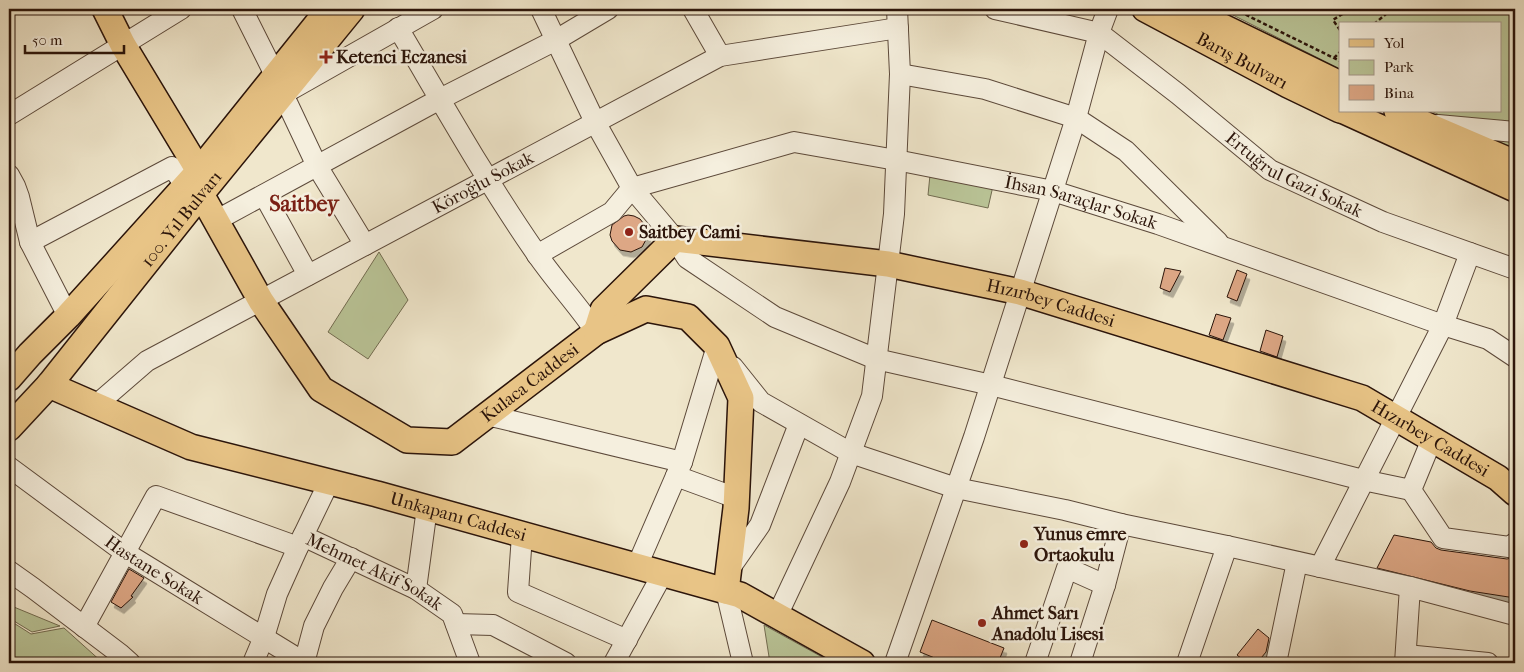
<svg xmlns="http://www.w3.org/2000/svg" width="1524" height="672" font-family="'IM FELL French Canon',serif">
	<defs>
		<filter id="shadow"><feDropShadow dx="3" dy="5.5" stdDeviation="0" flood-color="#0004"/></filter>
	</defs>
	<rect width="100%" height="100%" fill="#f0e7cc"/>
	<filter id="stains"><feTurbulence type="fractalNoise" baseFrequency=".004" numOctaves="4"/><feColorMatrix values="0 0 0 0 .2 0 0 0 0 .09 0 0 0 0 .02 0 0 0 .5 -.17"/></filter>
	<radialGradient id="worn" r=".72"><stop offset=".6" stop-color="#630" stop-opacity="0"/><stop offset="1" stop-color="#630" stop-opacity=".3"/></radialGradient>
	<path fill="#bac598" stroke="#726c51" d="M 1221,9 L 1515,9 L 1515,150 L 1431,111 L 1500,111 L 1500,24 L 1340,24 L 1340,69 Z
		M 930,175 L 993,186 L 988,208 L 928,195 Z
		M 379,252 L 408,300 L 368,359 L 328,332 Z
		M 9,605 L 60,626 L 32,632 L 9,618 Z
		M 9,620 L 31,634 L 64,628 L 103,663 L 9,663 Z
		M 764,625 L 833,663 L 770,663 Z"/>
	<path fill="#dda785" stroke="#2b140a" filter="url(#shadow)" d="M 628,215 L 634,216 L 640,219 L 644,224 L 648,236 L 642,247 L 631,252 L 620,250 L 612,241 L 610,235 L 612,225 L 624,216 Z
		M 1165,268 L 1181,271 L 1170,292 L 1160,288 Z
		M 1237,270 L 1247,274 L 1237,301 L 1227,297 Z
		M 1216,314 L 1231,318 L 1223,340 L 1209,335 Z
		M 1266,330 L 1283,336 L 1277,357 L 1260,351 Z
		M 1394,535 L 1431,542 L 1436,548 L 1441,550 L 1507,559 L 1515,557 L 1515,598 L 1470,591 L 1377,568 Z
		M 129,569 L 144,578 L 131,596 L 133,597 L 121,608 L 111,602 Z
		M 932,620 L 1004,648 L 998,663 L 947,663 L 920,652 Z
		M 1258,629 L 1269,638 L 1266,652 L 1257,663 L 1247,663 L 1237,655 Z"/>
	<g fill="none" stroke-linecap="round" stroke-linejoin="round">
		<g stroke="#5c493a" stroke-width="22">
			<g id="minor">
				<path d="M 242,9 L 275,75"/>
				<path d="M 541,9 L 595,122 L 632,188 L 675,239 L 687,258 L 775,317 L 876,359 L 991,385 L 1363,480 L 1411,490"/>
				<path d="M 693,9 L 720,56"/>
				<path id="s1" d="M 995,9 L 1099,33 L 1178,94 L 1270,170 L 1383,222 L 1515,269"/>
				<path d="M 398,28 C 443,104 486,181 536,253 C 555,281 578,305 596,332"/>
				<path d="M 900,74 L 985,89 L 1076,118 L 1126,151 L 1218,242"/>
				<path d="M 9,115 L 181,9"/>
				<path d="M 1438,125 L 1515,132"/>
				<path d="M 9,175 L 15,186 L 19,197 L 30,242 L 68,316"/>
				<path id="s2" d="M 632,188 L 794,142 L 896,160 L 1053,191 L 1158,224 L 1443,325 L 1488,339 L 1515,357"/>
				<path d="M 264,195 L 308,275"/>
				<path d="M 217,220 L 440,99 L 556,40 L 608,9"/>
				<path d="M 30,242 L 172,167 L 185,185"/>
				<path d="M 365,245 L 317,166 L 283,94 L 433,9"/>
				<path d="M 537,255 L 612,212 L 632,188"/>
				<path d="M 733,367 L 761,402 L 851,453 L 956,488 L 1065,510 L 1121,524 L 1227,546 L 1410,587"/>
				<path id="s3" d="M 95,406 L 147,361 L 720,56 L 898,28"/>
				<path d="M 487,415 L 682,462 L 637,566"/>
				<path d="M 1432,439 L 1411,490 L 1443,538 L 1509,547 L 1515,543"/>
				<path d="M 682,462 L 717,346"/>
				<path id="s4" d="M 9,467 L 124,552 L 305,663"/>
				<path d="M 676,476 L 736,498"/>
				<path id="s5" d="M 329,482 L 303,536 L 416,589 L 452,614 L 470,663"/>
				<path d="M 522,535 L 518,592 L 627,640"/>
				<path d="M 1320,567 L 1443,325 L 1470,253"/>
				<path d="M 9,571 L 33,588 L 120,654 L 130,663"/>
				<path d="M 728,571 L 760,525 L 799,424"/>
				<path d="M 416,589 L 427,508"/>
				<path d="M 726,591 L 743,663"/>
				<path d="M 777,616 L 840,482 L 872,396 L 894,214 L 900,74 L 897,9"/>
				<path d="M 456,624 L 493,625 L 566,663"/>
				<path d="M 84,627 L 156,496 L 298,547"/>
				<path d="M 1406,655 L 1488,663"/>
				<path d="M 253,663 L 264,637 L 277,594 L 303,536"/>
				<path d="M 307,663 L 304,663 L 314,626 L 333,588 L 351,558"/>
				<path d="M 614,663 L 663,573"/>
				<path d="M 895,663 L 974,437 L 1076,118 L 1099,33 L 1108,9"/>
				<path d="M 1035,663 L 1067,568 L 1105,585"/>
				<path d="M 1080,663 L 1105,585 L 1121,524"/>
				<path d="M 1187,663 L 1227,546"/>
				<path d="M 1276,663 L 1297,562"/>
				<path d="M 1405,663 L 1410,587 L 1515,615"/>
			</g>
		</g>
		<g stroke="#2b140a" stroke-width="28">
			<g id="major">
				<path d="M 105,9 L 123,45 L 199,171"/>
				<path id="s6" d="M 1145,9 L 1288,85 L 1340,110"/>
				<path d="M 1186,9 L 1340,84"/>
				<path d="M 1344,111 L 1515,189"/>
				<path d="M 1397,111 L 1424,124 L 1515,163"/>
				<path id="s7" d="M 201,194 L 261,301 L 321,389 L 407,440 L 452,442 L 596,332 L 646,309 L 688,317 L 717,346 L 741,398 L 736,508 L 726,591"/>
				<path id="s8" d="M 596,332 L 603,310 L 675,239 L 888,264 L 1020,292 L 1362,398 L 1498,478 L 1515,493"/>
				<path d="M 9,378 L 30,354 L 68,316 L 199,171 L 329,9"/>
				<path id="s9" d="M 49,385 L 191,447 L 377,494 L 740,595 L 862,663"/>
				<path id="s10" d="M 9,428 L 49,385 L 201,194 L 352,9"/>
			</g>
		</g>
		<path stroke="#2b140a" stroke-width="2.5" stroke-dasharray="4 2.5" stroke-linecap="butt" d="M 1234,9 L 1340,61
			M 1374,24 L 1392,9
			M 1340,30 L 1333,20 L 1350,9
			M 1334,58 L 1340,52"/>
		<use href="#minor" stroke="#f5efde" stroke-width="20"/>
		<use href="#major" stroke="#e8c486" stroke-width="25"/>
	</g>
	<g fill="#8f2418" stroke="#f5efde" stroke-width="2">
		<path d="M323.5 49.5h5v5h5v5h-5v5h-5v-5h-5v-5h5z"/>
		<circle cx="629" cy="232" r="5"/>
		<circle cx="1024" cy="544" r="5"/>
		<circle cx="982" cy="623" r="5"/>
	</g>
	<g text-anchor="middle" stroke-width="5" stroke-linejoin="round" paint-order="stroke">
		<g font-size="18" font-weight="bold" fill="#2b140a" stroke="#f5efde" text-anchor="start">
			<text x="336" y="63">Ketenci Eczanesi</text>
			<text x="639" y="238">Saitbey Cami</text>
			<text x="1034" y="540">Yunus emre<tspan x="1034" dy="21">Ortaokulu</tspan></text>
			<text x="992" y="619">Ahmet Sarı<tspan x="992" dy="21">Anadolu Lisesi</tspan></text>
		</g>
		<g font-size="18" fill="#2b140a" stroke="#f5efde">
			<text dy="6" stroke="none"><textPath href="#s6" startOffset="110">Barış Bulvarı</textPath></text>
			<text dy="6" stroke="none"><textPath href="#s1" startOffset="349">Ertuğrul Gazi Sokak</textPath></text>
			<text dy="6" stroke="none"><textPath href="#s3" startOffset="449">Köroğlu Sokak</textPath></text>
			<text dy="6" stroke="none"><textPath href="#s2" startOffset="462">İhsan Saraçlar Sokak</textPath></text>
			<text dy="6" stroke="none"><textPath href="#s10" startOffset="271">100. Yıl Bulvarı</textPath></text>
			<text dy="6" stroke="none"><textPath href="#s8" startOffset="506">Hızırbey Caddesi</textPath></text>
			<text dy="6" stroke="none"><textPath href="#s7" startOffset="472">Kulaca Caddesi</textPath></text>
			<text dy="6" stroke="none"><textPath href="#s8" startOffset="911">Hızırbey Caddesi</textPath></text>
			<text dy="6" stroke="none"><textPath href="#s9" startOffset="431">Unkapanı Caddesi</textPath></text>
			<text dy="6" stroke="none"><textPath href="#s4" startOffset="178">Hastane Sokak</textPath></text>
			<text dy="6" stroke="none"><textPath href="#s5" startOffset="140">Mehmet Akif Sokak</textPath></text>
		</g>
		<g font-size="22" font-weight="bold" fill="#7a1f14" stroke="#f5efde">
			<text x="304" y="211">Saitbey</text>
		</g>
	</g>
	<rect width="1524" height="672" fill="none" stroke="#f0e7cc" stroke-width="30"/>
	<rect x="10" y="10" width="1504" height="652" fill="none" stroke="#2b140a" stroke-width="2.5"/>
	<rect x="15" y="15" width="1494" height="642" fill="none" stroke="#2b140a"/>
	<rect x="1339" y="22" width="162" height="90" fill="#f5efde" stroke="#a49789"/>
	<rect x="1349" y="39" width="25" height="8" fill="#e8c486" stroke="#a49789"/>
	<text x="1384" y="48" font-size="15" fill="#2b140a">Yol</text>
	<rect x="1349" y="60" width="25" height="15" fill="#bac598" stroke="#a49789"/>
	<text x="1384" y="72" font-size="15" fill="#2b140a">Park</text>
	<rect x="1349" y="85" width="25" height="15" fill="#dda785" stroke="#a49789"/>
	<text x="1384" y="98" font-size="15" fill="#2b140a">Bina</text>
	<path d="M25 45v8h99v-8" fill="none" stroke="#2b140a" stroke-width="2.5"/>
	<text x="32" y="45" font-size="15" fill="#2b140a" stroke="#f5efde" stroke-width="4" paint-order="stroke">50 m</text>
	<rect width="100%" height="100%" filter="url(#stains)"/>
	<rect width="100%" height="100%" fill="url(#worn)"/>
</svg>
